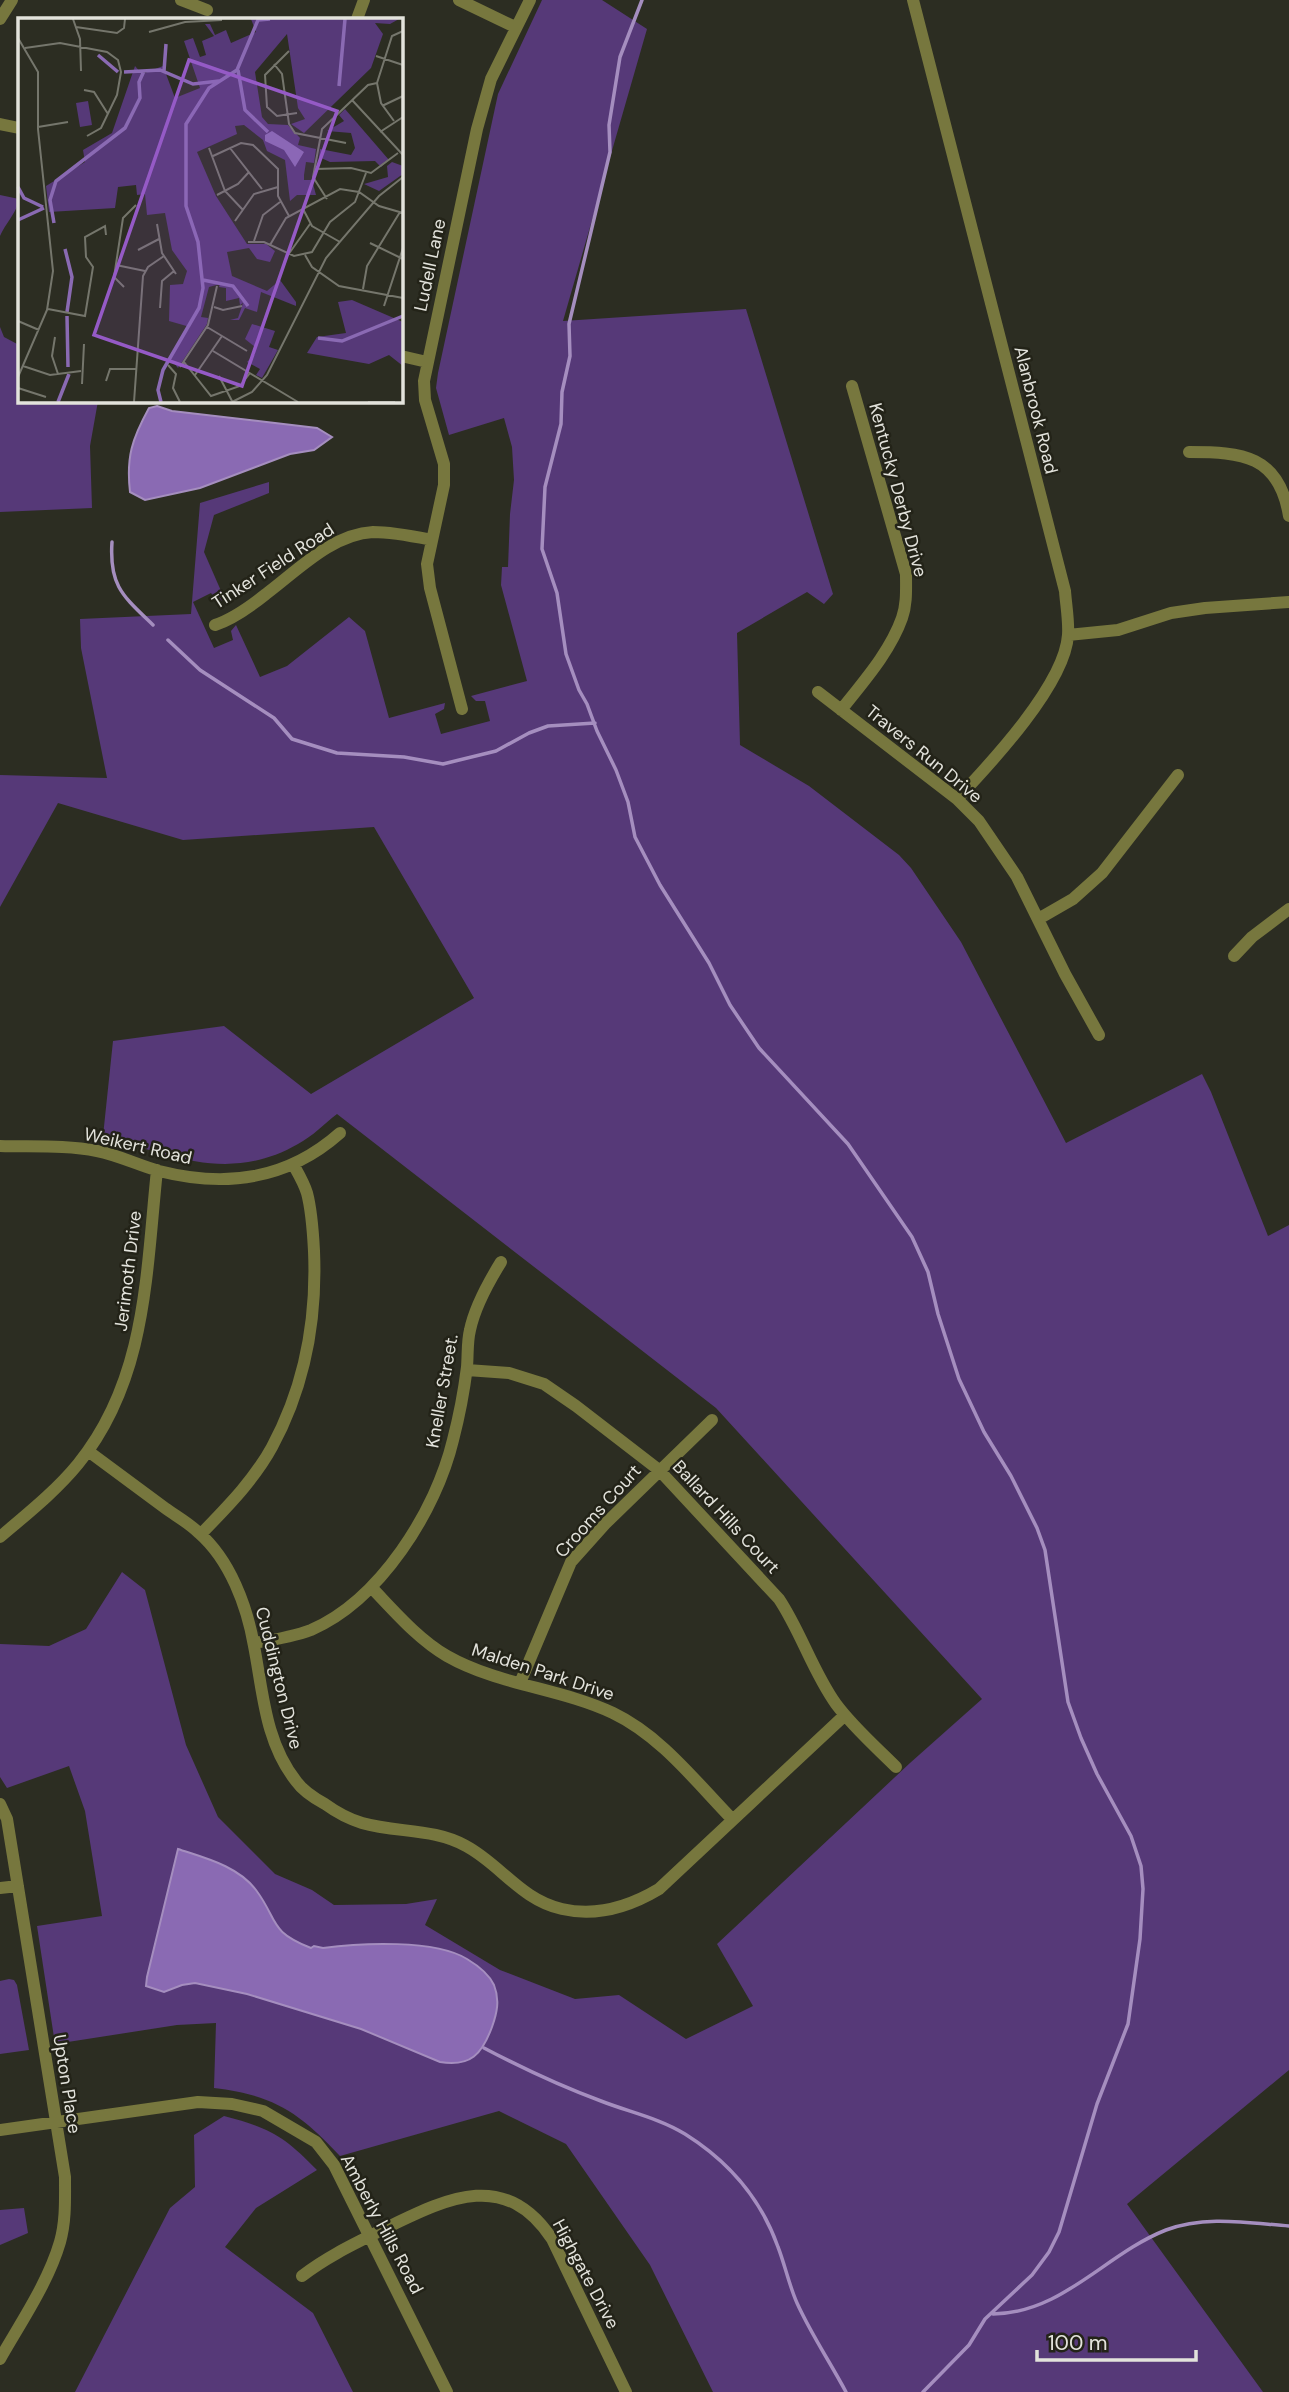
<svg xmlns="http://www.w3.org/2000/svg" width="1289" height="2392" font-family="'DM Sans',sans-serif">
	<rect width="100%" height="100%" fill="#2c2d22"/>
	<path fill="#563978" d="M 542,0 L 602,0 L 647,29 L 563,321 L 746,309 L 833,594 L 824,604 L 807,592 L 737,633 L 740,745 L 809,786 L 899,855 L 911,868 L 961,942 L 1066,1143 L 1202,1074 L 1211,1092 L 1268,1236 L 1289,1225 L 1289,2070 L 1127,2204 L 1263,2392 L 713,2392 L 650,2265 L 566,2144 L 499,2111 L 340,2156 C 300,2113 274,2095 214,2088 L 216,2023 L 177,2025 L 55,2044 L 37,1926 L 102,1916 L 85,1811 L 69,1766 L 7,1788 L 0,1777 L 0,1644 L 49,1646 L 86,1629 L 122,1572 L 145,1590 L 186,1745 L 218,1817 L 275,1874 L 312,1890 L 334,1905 L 406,1904 L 437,1899 L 425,1925 L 500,1970 L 575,1999 L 619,1995 L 686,2039 L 753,2006 L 717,1944 L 910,1763 L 982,1699 L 716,1408 L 337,1114 C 324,1124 313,1136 298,1144 C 230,1183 172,1156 103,1136 L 113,1041 L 224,1026 L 311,1094 L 474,998 L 374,827 L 183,840 L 58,803 L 0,907 L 0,775 L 107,778 L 81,648 L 80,619 L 191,614 L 200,503 L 269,482 L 269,493 L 214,515 L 204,552 L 225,600 L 217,601 L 211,593 L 193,602 L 214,648 L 233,640 L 231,631 L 236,625 L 260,677 L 287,666 L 349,617 L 365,631 L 389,718 L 445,703 L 444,709 L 435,714 L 441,734 L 490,721 L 485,701 L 476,701 L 471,696 L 527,681 L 501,585 L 502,567 L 508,567 L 510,514 L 514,480 L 512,447 L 504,418 L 449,435 L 436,388 L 438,373 L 498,94 Z
		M 0,195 L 19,199 C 18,211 5,224 0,236 Z
		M 0,327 L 4,337 L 19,345 L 19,401 L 98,401 L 90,446 L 92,508 L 0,512 Z
		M 9,1979 L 14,1980 L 17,1985 L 29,2050 L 0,2054 L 0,1981 Z
		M 224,2116 C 270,2128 284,2136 317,2170 L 256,2208 L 225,2247 L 313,2313 L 353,2392 L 75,2392 L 170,2208 L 195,2187 L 194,2135 Z
		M 24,2208 L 28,2233 L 0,2245 L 0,2210 Z"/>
	<path fill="#8a6ab3" stroke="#a58ebf" stroke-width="2" d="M 157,406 L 172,411 L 317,428 L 332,437 L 314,450 L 290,454 L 200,488 L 145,500 L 130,492 C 126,457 132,439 149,408 Z
		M 178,1849 C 205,1858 238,1866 256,1890 C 279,1921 268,1931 311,1948 L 314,1946 L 323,1948 C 360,1943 435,1939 467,1959 C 477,1965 489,1974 494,1985 C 500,2000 497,2013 492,2027 C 482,2054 471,2067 440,2062 L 361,2029 L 247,1994 L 195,1983 L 182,1985 L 164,1992 L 146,1986 L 147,1977 Z"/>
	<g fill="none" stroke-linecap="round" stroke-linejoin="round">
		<path stroke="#a58ebf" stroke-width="3.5" d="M 642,0 L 620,57 L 609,125 L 610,152 L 569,324 L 570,356 L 562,392 L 561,424 L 545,487 L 542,549 L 557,593 L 566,654 L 579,690 L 587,704 L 597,731 L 616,770 L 628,802 L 635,837 L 660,885 L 709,963 L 730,1005 L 759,1048 L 848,1144 L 912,1237 L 928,1272 L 938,1314 L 959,1379 L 984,1432 L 1011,1476 L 1037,1528 L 1045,1550 L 1068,1702 L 1081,1738 L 1097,1774 L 1131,1836 L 1141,1866 L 1143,1889 L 1140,1939 L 1128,2024 L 1097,2104 L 1059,2232 L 1049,2252 L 1032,2275 L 985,2319 L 969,2345 L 923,2392
			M 112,542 C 109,586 123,596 153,625
			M 168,640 L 200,670 L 274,718 L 292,739 L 337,753 L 404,757 L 443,764 L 496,751 L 529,733 L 548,726 L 595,723
			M 484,2048 C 522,2068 560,2086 601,2101 C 629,2112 659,2118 685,2134 C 728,2161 761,2199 778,2247 C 785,2265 789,2285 797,2303 C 811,2334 830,2362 846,2392
			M 993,2314 C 1063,2313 1105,2254 1166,2230 C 1205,2215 1249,2223 1289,2226"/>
		<path stroke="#77773e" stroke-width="12" d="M 181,0 L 207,10
			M 459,0 L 515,27
			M 913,0 L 1065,591 C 1066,605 1069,621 1068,635 C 1065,684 991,763 957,799
			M 0,19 L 12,0
			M 357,19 L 364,0
			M 0,124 L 19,128
			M 401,356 L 427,362
			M 1189,452 C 1242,452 1279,455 1289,516
			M 215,625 C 233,619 251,606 266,594 C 297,571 332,534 373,532 C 393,532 412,536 432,540
			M 1068,635 L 1118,630 L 1171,613 L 1205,608 L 1289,602
			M 818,692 L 957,799 L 979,821 L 1017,877 L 1065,974 L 1099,1035
			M 462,709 L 430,588 L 427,564 L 444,485 L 444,464 L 425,400 L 424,381 L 477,129 L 491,79 L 530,0
			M 841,710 C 863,682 890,652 902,618 C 907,604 906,589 906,574 L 852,386
			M 1040,918 L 1073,899 L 1102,873 L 1178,775
			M 1234,956 L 1252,937 L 1289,909
			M 0,1146 C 32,1147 66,1145 97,1151 C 118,1155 138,1165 159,1171 C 226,1188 287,1180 340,1133
			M 467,1370 L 509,1373 L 544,1384 L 576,1406 L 659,1470 L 779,1599 C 801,1632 813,1672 836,1704 C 853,1727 876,1747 896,1767
			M 88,1451 C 114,1470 139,1489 165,1508 C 176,1516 189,1523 199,1533 C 230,1560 247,1606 254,1646 C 263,1692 265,1742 296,1781 C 303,1791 314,1798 325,1804 C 336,1812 349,1819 362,1823 C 397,1833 434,1828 466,1846 C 500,1864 521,1900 562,1909 C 597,1917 629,1907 659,1889 L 845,1715
			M 201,1534 C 227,1507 254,1480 272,1447 C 305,1386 317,1320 314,1251 C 313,1232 312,1212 307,1193 C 304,1183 298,1173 293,1164
			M 0,1537 C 27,1514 56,1491 78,1464 C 147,1379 146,1273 157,1170
			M 372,1588 C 395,1612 418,1639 447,1656 C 498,1685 560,1688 613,1713 C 661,1736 696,1782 732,1819
			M 254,1643 C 273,1640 293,1637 311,1630 C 380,1600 436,1511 453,1440 C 459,1417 464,1391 467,1367 C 468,1355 467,1342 470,1330 C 475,1306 488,1283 501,1262
			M 520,1683 L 571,1562 L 605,1524 L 712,1420
			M 0,1804 L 7,1819 L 65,2177 C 65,2199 66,2221 60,2242 C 48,2283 21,2322 0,2359
			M 0,1888 L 18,1886
			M 0,2130 L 198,2102 L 232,2104 L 263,2111 L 316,2142 L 334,2165 L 447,2392
			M 302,2276 C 328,2256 356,2243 386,2228 C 446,2199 505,2168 552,2239 L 626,2392"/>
	</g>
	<g text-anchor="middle" stroke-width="5" stroke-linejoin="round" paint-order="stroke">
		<g font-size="18" fill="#e3e3dc" stroke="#232318">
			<text transform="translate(430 265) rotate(-78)" y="6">Ludell Lane</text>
			<text transform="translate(1036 410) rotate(76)" y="6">Alanbrook Road</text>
			<text transform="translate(898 490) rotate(75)" y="6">Kentucky Derby Drive</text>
			<text transform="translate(273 566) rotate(-33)" y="6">Tinker Field Road</text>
			<text transform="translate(924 754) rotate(39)" y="6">Travers Run Drive</text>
			<text transform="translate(138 1146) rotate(13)" y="6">Weikert Road</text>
			<text transform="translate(128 1271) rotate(-83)" y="6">Jerimoth Drive</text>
			<text transform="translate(442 1391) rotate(-80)" y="6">Kneller Street.</text>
			<text transform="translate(598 1511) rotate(-48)" y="6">Crooms Court</text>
			<text transform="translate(726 1517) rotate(47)" y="6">Ballard Hills Court</text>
			<text transform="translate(543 1672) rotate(18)" y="6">Malden Park Drive</text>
			<text transform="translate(279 1678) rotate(76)" y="6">Cuddington Drive</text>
			<text transform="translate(67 2084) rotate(81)" y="6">Upton Place</text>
			<text transform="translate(382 2224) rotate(62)" y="6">Amberly Hills Road</text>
			<text transform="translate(586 2274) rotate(62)" y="6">Highgate Drive</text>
		</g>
	</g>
	<g transform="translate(18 18)">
		<rect width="385" height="385" fill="#2c2d22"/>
		<path d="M 233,1 L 381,1 L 372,6 L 357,5 L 365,16 L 353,50 L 286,115 L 273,106 L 287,101 L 280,90 L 269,16 L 237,54 L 244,99 L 250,106 L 270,107 L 282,120 L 280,127 L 298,131 L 296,145 L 288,144 L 286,157 L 286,162 L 294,162 L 298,177 L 279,177 L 272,183 L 267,142 L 249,133 L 245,122 L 226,107 L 217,108 L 219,116 L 179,134 L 198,178 L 229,226 L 248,226 L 257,233 L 252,244 L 239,241 L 231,230 L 209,234 L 214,258 L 249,273 L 262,262 L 278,284 L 278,288 L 243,274 L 239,294 L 227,290 L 221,302 L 212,302 L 220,300 L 225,285 L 222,287 L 221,280 L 208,283 L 208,270 L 201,269 L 202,266 L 191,269 L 183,299 L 190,300 L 189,306 L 160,350 L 151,339 L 172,309 L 151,303 L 152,267 L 165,266 L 169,253 L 154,232 L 147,195 L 129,197 L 127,176 L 119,177 L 118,167 L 100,169 L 97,190 L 31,194 L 28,168 L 67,144 L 65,132 L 94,115 L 117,48 L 124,56 L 145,48 L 157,80 L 182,70 L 166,23 L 175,20 L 182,39 L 188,37 L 184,23 L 196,18 L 187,6 L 192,6 L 197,17 L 208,12 L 213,25 L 238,14 ZM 70,83 L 74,107 L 62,109 L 58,85 ZM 327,91 L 371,142 L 363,149 L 357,143 L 312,144 L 301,139 L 302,131 L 333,137 L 337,130 L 333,115 L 309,113 L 326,103 L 321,97 ZM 374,144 L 385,148 L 385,156 L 361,173 L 346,166 L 370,159 L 369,148 ZM 334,282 L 385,304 L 385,348 L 371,337 L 351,346 L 289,335 L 299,319 L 328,315 L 320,284 ZM 234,306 L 257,313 L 251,329 L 260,332 L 244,360 L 238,357 L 242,351 L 229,344 L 237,336 L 237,329 L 227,321 Z" fill="#563978"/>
		<path d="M 254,113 L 286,134 L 277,149 L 266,132 L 247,123 L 247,117 Z" fill="#8a6ab3"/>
		<path fill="none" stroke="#8a6ab3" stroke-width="3.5" d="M 80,37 L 100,54M 220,52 L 227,92 L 250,114M 146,53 L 148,26M 106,54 L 142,52 L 175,66 L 201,63M 321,68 L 327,1M 0,169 L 6,180 L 25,189M 0,202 L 26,190M 36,205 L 32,182 L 38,163 L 107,110 L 122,80 L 121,64 L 126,53M 47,231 L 54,259 L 49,294M 185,262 L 215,268 L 230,288M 49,298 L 50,349M 300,320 L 324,323 L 385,298M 40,384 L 51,356M 143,384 L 140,372 L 145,352 L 181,290 L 185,270 L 180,224 L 168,188 L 168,106 L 191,70 L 219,52 L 240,2 L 252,1"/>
		<path fill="none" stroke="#75766c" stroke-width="2" d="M 55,1 L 62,21 L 63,53M 58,9 L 99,15 L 106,10 L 107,1M 131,14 L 167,4 L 204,2M 0,20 L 20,54 L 20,111 L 35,253 L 29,292 L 0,359M 7,30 L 42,25 L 89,34 L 100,42 L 103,54 L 99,77 L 83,110 L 69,118M 271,33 L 247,57 L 249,89 L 259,98 L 279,95M 358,38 L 385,47M 256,46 L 264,56 L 271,106 L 277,115 L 328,125M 66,72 L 76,74 L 90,96M 334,82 L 385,137M 364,88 L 385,78M 376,103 L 363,85 L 359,65 L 374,18 L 385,13M 20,109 L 50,104M 362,114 L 385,99M 191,130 L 207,173 L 225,192M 212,130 L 244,171M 195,138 L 223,125 L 235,127 L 260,151 L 260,178 L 271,198M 297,151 L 333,150 L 353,155 L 380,135M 199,177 L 220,166 L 231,154M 309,181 L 295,159 L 304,111 L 350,67 L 359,65M 285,191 L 294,208 L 322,224M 217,203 L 236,176 L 260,169M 139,206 L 144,235 L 158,256M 236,223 L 245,197 L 262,184M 230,224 L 246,224 L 276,238 L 294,234 L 312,204 L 337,184 L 348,155M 352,225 L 385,241M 252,227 L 268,200 L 322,171 L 341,174 L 361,188 L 385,195M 120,232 L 141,221M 270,237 L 292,206M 287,237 L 294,249 L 321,268 L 385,280M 98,247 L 127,253M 106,269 L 96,259 L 105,200 L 118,187M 345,271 L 349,248 L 382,194M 366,288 L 385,230M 196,289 L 205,292 L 224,288M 142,290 L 144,263 L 156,253M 30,291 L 67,298 L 75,249 L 68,239 L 67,219 L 87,208 L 88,217M 0,303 L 21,312M 189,309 L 229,333M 37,319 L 34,338 L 40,356M 195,333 L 280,384M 166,344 L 193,378 L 222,368 L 232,355M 150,347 L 158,356 L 155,370 L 162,384M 5,348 L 32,357 L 63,353M 162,349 L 190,307 L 199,268M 177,357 L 204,318M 201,358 L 214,383M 88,363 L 92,351 L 118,351M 64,366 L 66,326M 0,370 L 28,379M 116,384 L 125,258 L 130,249 L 146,238M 214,384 L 234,374 L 249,357 L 308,240 L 361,178 L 385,159M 350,384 L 377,384"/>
		<path fill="#955ac6" fill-opacity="0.15" stroke="#955ac6" stroke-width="3.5" d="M 171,42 L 319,93 L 224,368 L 76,317 Z"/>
		<rect width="385" height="385" fill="none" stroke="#e3e3dc" stroke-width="3.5"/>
	</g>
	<path d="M1037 2350v10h159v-10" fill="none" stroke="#e3e3dc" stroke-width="3.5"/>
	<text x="1048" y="2350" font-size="21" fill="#e3e3dc" stroke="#232318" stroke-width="5" paint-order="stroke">100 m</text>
</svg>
